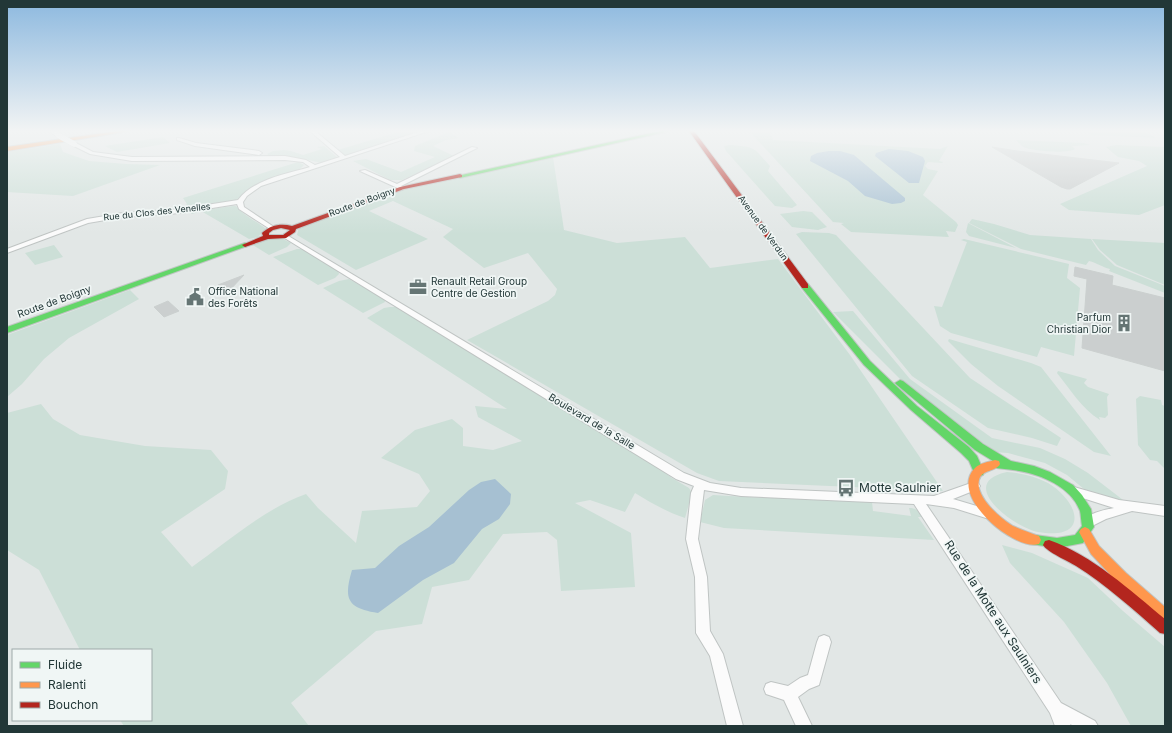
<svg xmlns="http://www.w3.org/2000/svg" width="1172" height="733" font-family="Inter,sans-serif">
	<rect width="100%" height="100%" fill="#e2e7e6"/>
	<path fill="#ccdfd7" d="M 401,131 L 424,131 L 348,155 L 342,155 L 338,150 Z
		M 749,131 L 769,131 L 773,140 L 940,149 L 948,146 L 939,161 L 943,162 L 942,163 L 928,162 L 925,166 L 928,169 L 938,171 L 923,195 L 956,222 L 958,225 L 955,232 L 946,231 L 949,237 L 851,232 L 841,224 L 844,223 L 833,222 Z
		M 1085,131 L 1147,133 L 1156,138 L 1091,135 Z
		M 449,132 L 459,138 L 446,140 L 433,146 L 454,156 L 402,180 L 390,180 L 353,161 L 366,159 L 401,172 L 435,157 L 414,151 L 415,146 Z
		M 163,137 L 170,143 L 117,152 L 105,146 Z
		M 1016,140 L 1084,143 L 1090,145 L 1072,146 L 1075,149 C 1067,154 1036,151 1026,148 C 1022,147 1019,143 1016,140 Z
		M 60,144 L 63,152 L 89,161 L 127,164 L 160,165 L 73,196 L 7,192 L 7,152 Z
		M 730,145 C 756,147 753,147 770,166 L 768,171 L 797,205 L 792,208 L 775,206 L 726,151 L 724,146 Z
		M 1116,145 L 1165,147 L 1165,205 L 1139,215 L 1069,210 L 1060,204 L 1147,166 L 1139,161 L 1118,157 L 1106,147 Z
		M 324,146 L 338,158 L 322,163 L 299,158 L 270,156 L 267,154 L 273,151 L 284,150 L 291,151 L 303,155 L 322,149 L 317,147 Z
		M 553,157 L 564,230 L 617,243 L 685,237 L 710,268 L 778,259 L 850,355 L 943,491 L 719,481 L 697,473 L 467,340 L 548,301 L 555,295 L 557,289 L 528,253 L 484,268 L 443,237 L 453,229 L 393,201 L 369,211 L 428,239 L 356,270 L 297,235 L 299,227 L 404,189 Z
		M 298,162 L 304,165 L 300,169 L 251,188 L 235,201 L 183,209 L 187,204 L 183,198 Z
		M 233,206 L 236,206 C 244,216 258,222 266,229 L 258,237 L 249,239 L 201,211 L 192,214 L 190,212 Z
		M 803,211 L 812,212 L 827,227 L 818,230 L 792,227 L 780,214 Z
		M 972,219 L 994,224 L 1030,235 L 1091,239 L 1098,250 L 1115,266 L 1165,286 L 1165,293 L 1109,271 L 1110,269 C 1102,267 1097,263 1089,261 L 1086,265 L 1021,249 L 969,223 Z
		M 968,223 L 1016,248 L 969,236 L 966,232 Z
		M 802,232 L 829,233 L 836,235 L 970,378 L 1061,438 L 1057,446 L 1032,438 L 988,428 L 912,376 L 796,234 Z
		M 267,239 L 283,239 L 291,243 L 287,247 L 269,255 L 251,244 Z
		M 964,239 L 1069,264 L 1067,278 L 1080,288 L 1074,356 L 1041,347 L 1037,357 L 951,333 L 940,326 L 934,306 L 942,307 L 967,242 L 961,240 Z
		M 1092,239 L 1165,243 L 1165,285 L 1117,265 L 1100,250 Z
		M 54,245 L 63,257 L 35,265 L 25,253 Z
		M 297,249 L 302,249 L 338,271 L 339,274 L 335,278 L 318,285 L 273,257 Z
		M 349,279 L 384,299 L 385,302 L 363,313 L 323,288 L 339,281 Z
		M 130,290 L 139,299 L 69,338 L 44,359 L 22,384 L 7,397 L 7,335 Z
		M 390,307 L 396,307 L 645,458 L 672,478 L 689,488 L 692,493 L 685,518 C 667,512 651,503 635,493 L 625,512 L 590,500 L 575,503 L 631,533 L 635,587 L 561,591 L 557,540 L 547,532 L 503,534 L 469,580 L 432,587 L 422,624 L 376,631 L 291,703 L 309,726 L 124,726 L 120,720 L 151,720 L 151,650 L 80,650 L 39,570 L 7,550 L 7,413 L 41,404 L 53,419 L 80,435 L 145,446 L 211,450 L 228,471 L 225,489 L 161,532 L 192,567 C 226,543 267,507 306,494 L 318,508 L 356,543 L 362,511 L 417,507 L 430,491 L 419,474 L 381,458 L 415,430 L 452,419 L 463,428 L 463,446 L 493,450 L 522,441 L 478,417 L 475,406 L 507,409 L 367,318 L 384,308 Z
		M 853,311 L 910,379 L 992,438 L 1040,448 L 1065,459 L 1088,473 L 1127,503 L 1090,494 L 1067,475 L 1045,463 L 1008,453 L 995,452 L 902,381 L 833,312 Z
		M 949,339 L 1031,363 L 1041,367 L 1111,456 L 1094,452 L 998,386 L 971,364 L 948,341 Z
		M 1058,371 L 1087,379 L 1084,383 L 1088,387 L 1109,394 L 1107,397 L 1108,415 L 1105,418 L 1099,417 L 1100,420 C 1082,409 1070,389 1057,373 Z
		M 1140,396 L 1161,400 L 1162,405 L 1165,406 L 1165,469 L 1157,461 L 1150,460 L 1138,445 L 1136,399 Z
		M 1007,472 C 1021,473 1035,476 1048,483 C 1081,503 1089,541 1038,532 C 1013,527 955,483 1007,472 Z
		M 713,495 L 765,498 L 784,497 L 845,499 L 872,502 L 873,511 L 911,516 L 909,508 C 916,508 919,511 923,517 L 918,517 L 934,540 L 724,528 L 700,522 L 705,500 Z
		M 1002,545 L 1032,553 L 1088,578 L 1123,611 L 1165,647 L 1165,726 L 1131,726 L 1107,683 L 1064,622 L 1010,563 Z"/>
	<path fill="#a6c0d2" d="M 889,149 L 908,151 L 923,157 L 925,161 L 919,183 L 909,183 L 875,156 L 876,153 Z
		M 829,151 L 840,151 L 854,155 L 905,198 L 905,201 L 901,203 L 892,204 L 865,196 L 848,181 L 810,161 L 811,156 L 817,153 Z
		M 495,479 L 511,494 L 510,504 L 499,519 L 482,529 L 454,563 L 423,580 L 378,613 C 348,608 343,600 352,570 L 375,568 L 399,546 L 429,527 L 469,490 L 481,482 Z"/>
	<path fill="#cbcfcf" stroke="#cbd0cf" d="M 992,147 L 1017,151 L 1119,163 L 1070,189 L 1067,189 L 1061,187 Z
		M 1075,267 L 1113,276 L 1112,285 L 1165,298 L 1165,371 L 1082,348 L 1087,279 L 1074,276 Z
		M 244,275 L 227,293 L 218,285 Z
		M 168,301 L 179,311 L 164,317 L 154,307 Z"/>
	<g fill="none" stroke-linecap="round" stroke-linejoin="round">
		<g stroke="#bfc4c3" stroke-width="2">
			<path id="street" d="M 49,131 L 55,131 L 60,135 L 56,136 Z
				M 310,131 L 315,131 L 345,156 L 421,131 L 429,131 L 261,186 L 247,196 L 243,202 L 244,207 L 274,227 L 274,229 L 270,229 L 239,209 L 237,204 L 181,213 L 123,217 L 88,223 L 7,253 L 7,249 L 87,219 L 123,213 L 181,209 L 238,200 C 254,179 286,174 310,167 L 303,162 L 285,160 L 132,161 L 90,154 L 72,145 L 72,143 L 76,143 L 93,152 L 132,157 L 285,156 L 306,160 L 315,165 L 340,157 Z
				M 179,138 L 196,143 L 259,151 L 262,153 L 259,155 L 195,146 L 177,140 L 177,138 Z
				M 472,147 L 477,148 L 401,186 L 405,188 L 402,190 L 360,171 L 365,170 L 397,184 Z
				M 285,234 L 684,473 L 710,483 L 741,488 L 934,496 L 974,482 L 978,483 L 980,486 L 978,489 L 953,499 L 990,510 L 992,513 L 990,516 L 986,518 L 954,508 L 926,504 L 1061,703 L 1095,721 L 1098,726 L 1074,726 L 1070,724 L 1071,726 L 1055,726 L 1050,713 L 914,504 L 741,496 L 704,490 L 698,539 L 707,577 L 710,631 L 723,654 L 743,726 L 727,726 L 710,656 L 696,633 L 695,577 L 686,539 L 691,493 L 694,486 L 676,479 L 283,237 L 283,235 Z
				M 1074,487 L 1119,500 L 1165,506 L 1165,516 L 1132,511 L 1106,519 L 1088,528 L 1084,526 L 1082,523 C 1087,513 1104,510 1114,508 L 1070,494 L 1068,491 L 1070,488 Z
				M 824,635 L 829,637 L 831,642 L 819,685 L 809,689 L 798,697 L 812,726 L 796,726 L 784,700 L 766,694 L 764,689 L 766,684 L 771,682 L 788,686 L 800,678 L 808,675 L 817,642 L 819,637 Z"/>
		</g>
		<g stroke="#c0c5c4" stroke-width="2">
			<path id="fast" d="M 660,131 L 670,131 L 460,178 L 457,176 Z
				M 245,243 L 247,244 L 247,246 L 7,333 L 7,327 Z
				M 802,284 L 808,284 L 870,361 L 917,406 L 969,447 L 977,456 L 984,472 L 983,475 L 979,476 L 975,475 L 969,461 L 961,453 L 911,410 L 864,365 L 802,288 Z
				M 900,380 L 903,381 L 983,444 L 1011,461 L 1034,466 L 1050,472 L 1073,485 L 1082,495 L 1091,509 L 1094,527 L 1083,543 L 1057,548 L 1031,544 L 1029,540 L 1031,536 L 1035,535 L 1057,538 L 1075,535 L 1082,526 C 1081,521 1081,515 1080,511 C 1071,487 1042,475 1019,471 C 1010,469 1000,469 991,467 L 990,464 L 993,461 L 975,450 L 897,385 L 895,383 Z"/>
		</g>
		<g stroke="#c0c5c4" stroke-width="2">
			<path id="slow" d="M 117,131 L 130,131 L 7,151 L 7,147 Z
				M 995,460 L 999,461 L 1000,464 C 996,472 982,469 979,480 C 975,497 1000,518 1013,526 C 1022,530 1030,533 1039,536 L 1041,540 L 1039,544 C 1016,552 947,496 975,468 C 980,463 988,462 995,460 Z
				M 1085,527 L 1089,529 L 1099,546 L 1126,573 L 1165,607 L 1165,621 L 1160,619 L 1116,581 L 1091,554 L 1079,532 L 1081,529 Z"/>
		</g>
		<g stroke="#c0c5c4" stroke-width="2">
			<path id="jam" d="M 689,131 L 694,131 L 808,284 L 808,288 L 802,288 Z
				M 460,174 L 462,175 L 462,177 L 404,189 L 296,229 L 295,232 L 286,238 L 268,239 L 245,247 L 242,245 L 263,236 L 262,233 L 263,232 C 271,225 281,223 292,226 L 400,187 ZM 281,228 L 290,230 L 283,235 L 269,235 L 269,233 L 273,230 Z
				M 1049,540 C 1092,555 1131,591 1165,619 L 1165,634 L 1160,633 C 1133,609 1106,585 1076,566 C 1068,561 1047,552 1043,545 L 1045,541 Z"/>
		</g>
		<use href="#street" fill="#fbfbfb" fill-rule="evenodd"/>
		<use href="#fast" fill="#63d668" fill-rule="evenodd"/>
		<use href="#slow" fill="#ff974d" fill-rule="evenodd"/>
		<use href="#jam" fill="#b3261e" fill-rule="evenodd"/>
		<g stroke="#bfc4c3" stroke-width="6" stroke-linecap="butt">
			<path id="street-bridge" d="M 58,135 L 74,144"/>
		</g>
		<use href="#street-bridge" stroke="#fbfbfb" stroke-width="5.5"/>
	</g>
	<linearGradient id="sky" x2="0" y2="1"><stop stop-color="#8db9df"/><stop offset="0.56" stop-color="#f2f4f4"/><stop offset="1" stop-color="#f2f4f4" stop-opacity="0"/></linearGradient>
	<rect width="1172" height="234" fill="url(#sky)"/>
	<defs>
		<g id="office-bare" transform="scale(1.38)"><path d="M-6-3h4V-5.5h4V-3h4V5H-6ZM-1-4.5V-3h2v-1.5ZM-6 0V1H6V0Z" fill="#657574" stroke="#f0f6f5" stroke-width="2.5" paint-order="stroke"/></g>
		<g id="civic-bare" transform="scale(1.38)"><path d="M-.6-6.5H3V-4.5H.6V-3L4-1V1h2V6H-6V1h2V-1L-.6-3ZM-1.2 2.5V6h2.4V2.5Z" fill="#657574" stroke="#f0f6f5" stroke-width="2.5" paint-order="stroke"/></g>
		<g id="building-bare" transform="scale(1.38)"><path d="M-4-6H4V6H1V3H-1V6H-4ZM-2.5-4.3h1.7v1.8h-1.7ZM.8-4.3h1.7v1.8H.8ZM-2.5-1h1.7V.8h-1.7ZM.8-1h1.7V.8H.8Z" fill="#657574" stroke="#f0f6f5" stroke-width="2.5" paint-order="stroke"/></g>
		<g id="bus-bare" transform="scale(1.38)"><path d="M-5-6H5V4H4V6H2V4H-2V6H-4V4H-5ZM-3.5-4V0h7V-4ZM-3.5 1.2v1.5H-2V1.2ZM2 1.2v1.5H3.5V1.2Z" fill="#657574" stroke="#f0f6f5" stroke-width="2.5" paint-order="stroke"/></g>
	</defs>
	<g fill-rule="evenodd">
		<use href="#office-bare" x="418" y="287"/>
		<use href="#civic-bare" x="195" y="297"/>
		<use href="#building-bare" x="1124" y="323"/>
		<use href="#bus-bare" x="846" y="488"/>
	</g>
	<g text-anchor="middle" stroke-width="3.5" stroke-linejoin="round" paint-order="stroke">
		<g font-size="9" fill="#223737" stroke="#f0f6f5">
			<text transform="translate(362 202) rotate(-20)" y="3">Route de Boigny</text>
			<text transform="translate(157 212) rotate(-6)" y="3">Rue du Clos des Venelles</text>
			<text transform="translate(763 228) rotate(54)" y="3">Avenue de Verdun</text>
		</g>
		<g font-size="10" fill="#223737" stroke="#f0f6f5" text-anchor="start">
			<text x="431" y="285">Renault Retail Group<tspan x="431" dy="12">Centre de Gestion</tspan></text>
			<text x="208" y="295">Office National<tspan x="208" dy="12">des Forêts</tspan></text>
			<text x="1111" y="321" text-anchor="end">Parfum<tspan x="1111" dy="12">Christian Dior</tspan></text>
		</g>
		<g font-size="10" fill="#223737" stroke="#f0f6f5">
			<text transform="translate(54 301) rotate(-20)" y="4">Route de Boigny</text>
			<text transform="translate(592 421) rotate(31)" y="4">Boulevard de la Salle</text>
		</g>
		<g font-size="12" fill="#223737" stroke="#f0f6f5" text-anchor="start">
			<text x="859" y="492">Motte Saulnier</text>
		</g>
		<g font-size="12" fill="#223737" stroke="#f0f6f5">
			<text transform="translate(993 612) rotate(57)" y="4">Rue de la Motte aux Saulniers</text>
		</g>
	</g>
	<rect width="1172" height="733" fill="none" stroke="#223737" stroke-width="16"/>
	<rect x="12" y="649" width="140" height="72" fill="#f0f6f5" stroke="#9eaaa9"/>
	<rect x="20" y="662" width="20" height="6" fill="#63d668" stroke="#9eaaa9"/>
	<text x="48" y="669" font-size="12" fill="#223737">Fluide</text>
	<rect x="20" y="682" width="20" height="6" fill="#ff974d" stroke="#9eaaa9"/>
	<text x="48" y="689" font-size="12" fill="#223737">Ralenti</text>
	<rect x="20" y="702" width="20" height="6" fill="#b3261e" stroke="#9eaaa9"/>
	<text x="48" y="709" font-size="12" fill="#223737">Bouchon</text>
</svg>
